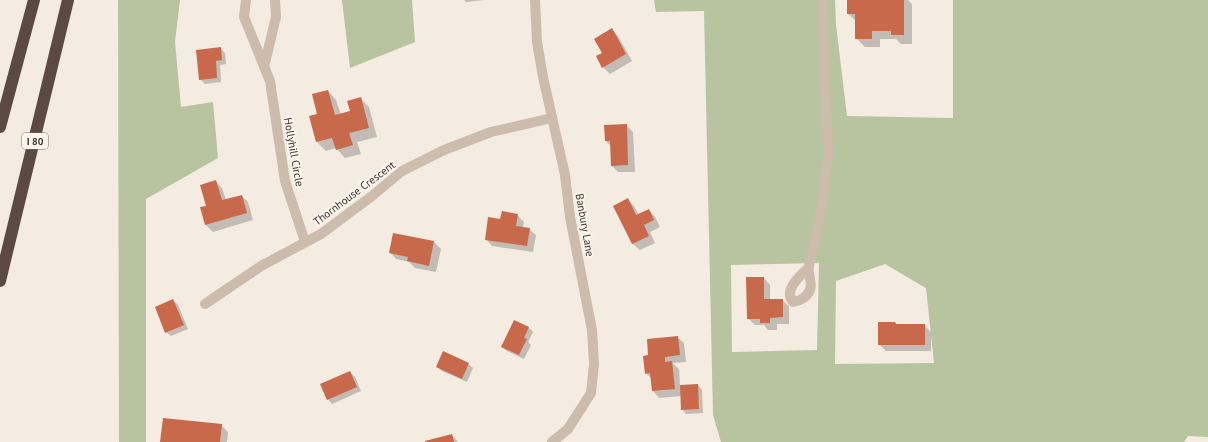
<svg xmlns="http://www.w3.org/2000/svg" width="1208" height="442" font-family="'PT Sans',sans-serif">
	<rect width="100%" height="100%" fill="#f4ebe1"/>
	<path fill="#b8c4a0" fill-rule="evenodd" d="M 118,0 L 180,0 L 175,42 L 181,107 L 213,102 L 218,158 L 146,199 L 146,442 L 119,442 Z
		M 342,0 L 412,0 L 415,42 L 350,68 Z
		M 654,0 L 835,0 L 836,25 L 847,116 L 953,118 L 953,0 L 1208,0 L 1208,437 L 1188,436 L 1184,442 L 721,442 L 713,415 L 704,11 L 656,12 ZM 819,263 L 817,350 L 732,352 L 731,265 ZM 885,264 L 926,288 L 934,363 L 835,364 L 836,281 Z"/>
	<path fill="#0003" d="M 464,0 L 485,0 L 466,2 Z
		M 848,0 L 908,0 L 912,4 L 912,44 L 901,44 L 896,39 L 880,39 L 880,47 L 865,47 L 856,38 L 856,21 L 848,14 Z
		M 612,30 L 618,36 L 632,61 L 610,74 L 603,67 L 604,53 Z
		M 220,48 L 225,53 L 226,64 L 220,65 L 221,82 L 205,84 L 200,79 Z
		M 328,91 L 336,100 L 341,115 L 351,112 L 360,98 L 369,107 L 377,137 L 357,142 L 361,154 L 345,158 L 336,148 L 326,151 L 317,142 L 318,114 Z
		M 626,125 L 633,132 L 635,172 L 618,172 L 611,165 L 611,146 L 606,141 Z
		M 215,181 L 222,188 L 226,200 L 242,196 L 248,202 L 253,220 L 213,232 L 206,225 L 201,208 L 207,206 Z
		M 628,200 L 634,206 L 639,215 L 649,210 L 655,217 L 660,227 L 650,232 L 655,243 L 640,250 L 633,244 Z
		M 517,215 L 524,222 L 523,228 L 529,229 L 536,235 L 533,252 L 492,246 L 486,239 Z
		M 434,242 L 441,249 L 436,272 L 415,268 L 409,262 L 396,259 L 390,252 Z
		M 764,278 L 770,285 L 770,300 L 782,300 L 789,306 L 789,324 L 777,324 L 777,330 L 768,330 L 764,325 L 755,325 L 748,318 Z
		M 173,300 L 178,305 L 188,329 L 171,336 L 166,332 Z
		M 514,321 L 529,328 L 533,332 L 528,342 L 531,345 L 524,359 L 507,351 L 502,347 Z
		M 895,323 L 898,325 L 924,325 L 931,332 L 931,351 L 886,351 L 879,344 Z
		M 677,337 L 684,343 L 686,362 L 672,363 L 679,369 L 680,386 L 698,385 L 702,390 L 703,413 L 686,414 L 682,409 L 681,396 L 659,398 L 653,391 L 652,379 L 646,373 L 649,356 Z
		M 468,364 L 473,368 L 467,382 L 442,371 L 437,366 Z
		M 350,372 L 355,377 L 361,391 L 332,404 L 328,399 Z
		M 221,425 L 228,432 L 227,442 L 162,442 Z
		M 452,435 L 458,442 L 427,442 Z"/>
	<path fill="#c8694b" d="M 847,0 L 904,0 L 904,35 L 891,35 L 891,31 L 872,31 L 872,39 L 855,39 L 855,14 L 847,14 Z
		M 612,28 L 626,54 L 602,68 L 596,56 L 602,53 L 594,39 Z
		M 221,47 L 222,60 L 216,61 L 217,78 L 199,80 L 196,50 Z
		M 328,90 L 335,115 L 350,111 L 347,101 L 361,97 L 369,128 L 349,133 L 353,145 L 336,150 L 332,138 L 316,142 L 309,116 L 317,114 L 312,94 Z
		M 627,124 L 628,165 L 611,166 L 610,141 L 605,141 L 604,125 Z
		M 216,180 L 222,200 L 242,195 L 247,213 L 205,225 L 200,207 L 206,206 L 200,185 Z
		M 628,198 L 636,215 L 649,209 L 654,220 L 644,225 L 649,236 L 632,244 L 613,206 Z
		M 502,211 L 518,214 L 516,226 L 530,228 L 527,246 L 485,240 L 488,217 L 500,219 Z
		M 393,233 L 434,241 L 429,266 L 407,261 L 408,257 L 389,253 Z
		M 746,277 L 764,277 L 764,299 L 783,299 L 783,317 L 770,318 L 770,323 L 760,323 L 760,319 L 747,319 Z
		M 173,299 L 184,325 L 165,333 L 155,307 Z
		M 514,320 L 529,327 L 524,338 L 527,339 L 519,355 L 501,347 Z
		M 878,322 L 895,322 L 896,324 L 925,324 L 925,345 L 878,345 Z
		M 678,336 L 680,355 L 665,357 L 665,362 L 672,361 L 675,389 L 652,391 L 650,373 L 645,374 L 643,356 L 648,355 L 647,339 Z
		M 443,351 L 469,363 L 462,379 L 436,367 Z
		M 350,371 L 357,387 L 327,400 L 320,384 Z
		M 698,384 L 699,409 L 681,410 L 680,385 Z
		M 163,418 L 222,424 L 220,442 L 160,442 Z
		M 452,434 L 454,442 L 425,442 L 425,441 Z"/>
	<g fill="none" stroke-linecap="round" stroke-linejoin="round">
		<path stroke="#cdbbac" stroke-width="10" d="M 246,0 L 244,17 L 270,81 L 285,181 L 305,242
			M 535,0 L 537,42 L 543,77 L 565,175 L 570,217 L 592,330 L 594,364 L 591,393 L 568,429 L 552,442
			M 264,67 L 276,17 L 275,0
			M 808,268 C 800,276 783,290 793,302 C 800,301 807,297 810,290 C 813,282 807,274 809,266 C 811,253 815,240 818,227 C 822,202 826,178 828,153 L 822,0
			M 205,304 L 261,266 L 321,234 L 372,196 L 402,171 L 444,150 L 491,132 L 552,118"/>
		<path stroke="#5c4a42" stroke-width="12" d="M 0,127 L 34,0
			M 0,281 L 68,0"/>
	</g>
	<g text-anchor="middle" stroke-width="4" stroke-linejoin="round" paint-order="stroke">
		<rect fill="#fbf5ee" stroke="#756b66" stroke-width="1" x="22" y="133" width="26" height="16" rx="3"/>
		<g font-size="10" font-weight="bold" fill="#3b302b">
			<text x="35" y="145">I 80</text>
		</g>
		<g font-size="11" fill="#3b302b" stroke="#fbf5ee">
			<text transform="translate(294 152) rotate(80)" y="4">Hollyhill Circle</text>
			<text transform="translate(354 193) rotate(-37)" y="4">Thornhouse Crescent</text>
			<text transform="translate(585 225) rotate(80)" y="4">Banbury Lane</text>
		</g>
	</g>
</svg>
